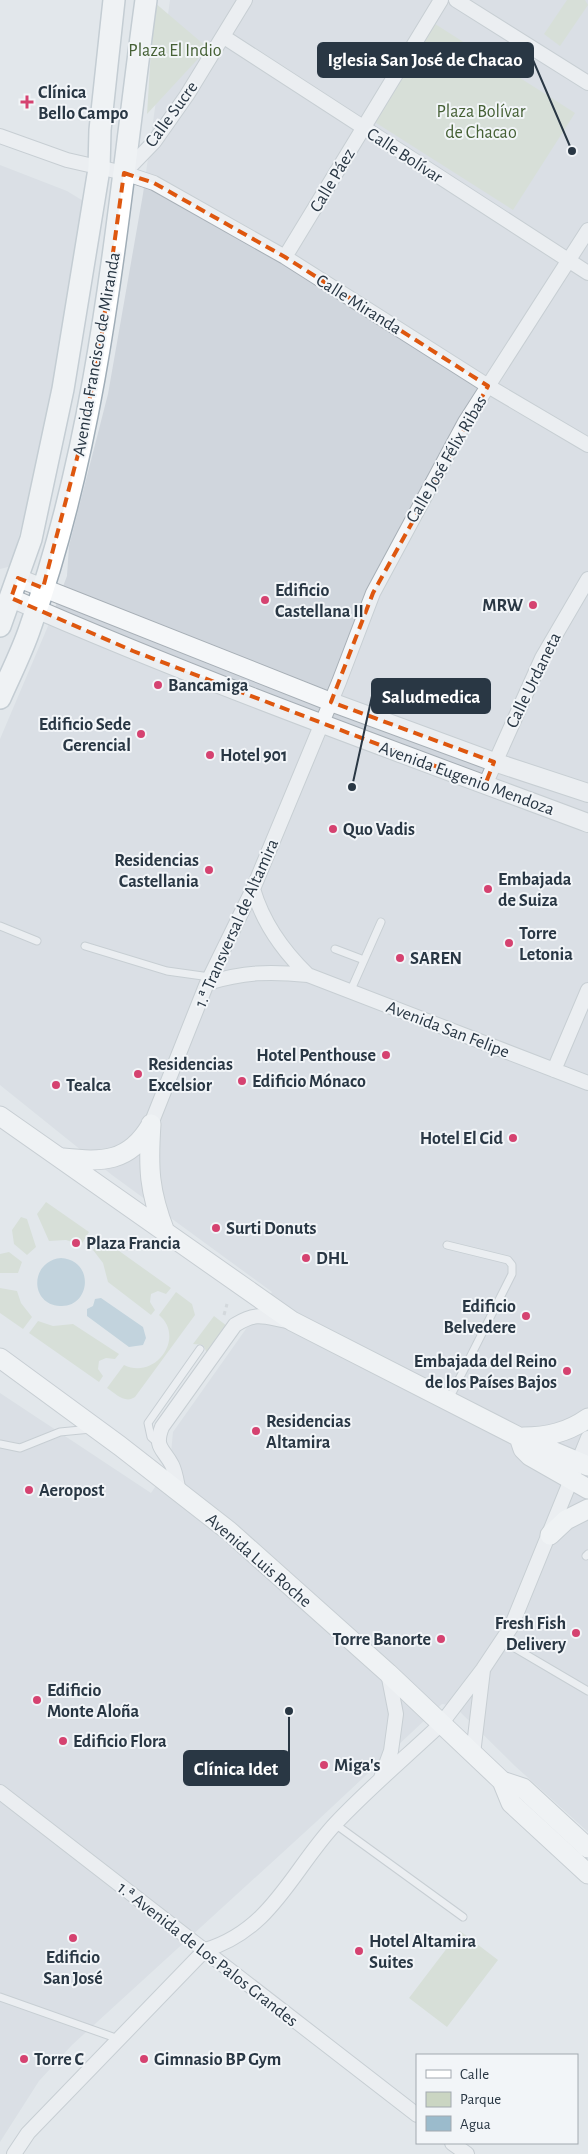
<svg xmlns="http://www.w3.org/2000/svg" width="588" height="2154" font-family="'Alegreya Sans',sans-serif">
	<rect width="100%" height="100%" fill="#e2e7eb"/>
	<path fill="#d0d6dd" d="M 170,0 L 588,0 L 588,1832 L 515,1766 L 454,1706 L 442,1704 L 316,1822 L 72,2045 L 39,2081 L 0,2142 L 0,1393 L 151,1493 L 174,1459 L 171,1453 L 173,1432 L 272,1292 L 112,1175 L 0,1085 L 0,739 L 48,626 L 67,576 L 69,546 L 108,394 L 143,194 Z
		M 0,165 L 67,191 L 85,202 L 47,427 L 12,563 L 8,567 L 0,569 Z"/>
	<path fill="#cad5c2" d="M 567,0 L 585,0 L 588,5 L 560,46 L 544,34 Z
		M 154,2 L 208,48 L 147,114 Z
		M 432,22 L 575,113 L 513,210 L 370,119 Z
		M 46,1202 L 89,1232 L 81,1245 L 66,1240 L 49,1241 L 37,1214 Z
		M 21,1217 L 27,1219 L 36,1247 L 27,1255 L 14,1244 L 12,1230 Z
		M 101,1238 L 171,1288 L 166,1294 L 158,1291 L 151,1294 L 150,1302 L 155,1310 L 151,1315 L 108,1282 L 103,1263 L 93,1250 Z
		M 9,1252 L 22,1262 L 18,1273 L 0,1273 L 0,1254 Z
		M 0,1288 L 17,1291 L 21,1303 L 32,1317 L 23,1329 L 0,1313 Z
		M 176,1292 L 192,1304 L 195,1315 L 135,1397 C 125,1404 116,1394 107,1388 L 124,1365 C 155,1380 186,1338 159,1315 Z
		M 214,1316 L 227,1326 L 207,1353 L 203,1345 L 193,1344 Z
		M 38,1321 L 53,1326 L 73,1324 L 119,1354 L 115,1359 L 106,1358 L 99,1361 L 98,1369 L 103,1376 L 99,1382 L 29,1333 Z
		M 460,1931 L 498,1960 L 447,2027 L 409,1998 Z"/>
	<path fill="#9bbbcc" d="M 61,1258 C 95,1260 91,1308 60,1306 C 29,1304 30,1261 61,1258 Z
		M 101,1298 L 143,1327 L 146,1338 L 143,1345 L 129,1347 L 87,1316 L 87,1309 L 93,1306 L 95,1299 Z"/>
	<g fill="none" stroke-linecap="round" stroke-linejoin="round">
		<g stroke="#a7afb6" stroke-width="9">
			<path id="service" d="M 0,926 L 37,941
				M 85,946 L 167,971 L 210,977
				M 335,949 L 364,960
				M 350,992 L 381,922
				M 447,1245 L 508,1260 L 512,1265 L 512,1274 L 448,1401
				M 0,1444 L 20,1448 L 60,1432 L 91,1429
				M 159,1444 L 151,1437 L 148,1423 L 200,1349
				M 586,1556 L 588,1554
				M 503,1641 L 588,1691
				M 335,1824 L 463,1917
				M 0,1997 L 113,2037"/>
		</g>
		<g stroke="#a7afb6" stroke-width="16">
			<path id="minor" d="M 456,0 L 588,83
				M 224,37 L 588,273
				M 0,136 L 67,160 L 124,173 L 154,183 L 285,257 L 488,386 L 588,445
				M 124,173 L 154,142 L 187,95 L 245,0
				M 285,257 L 441,0
				M 485,785 L 542,658 L 588,579
				M 253,889 C 263,923 283,951 308,975
				M 207,983 C 244,972 269,971 308,975 L 588,1083
				M 554,1070 L 588,990
				M 151,1124 L 207,983 L 253,889 L 339,682 L 373,593 L 465,422 L 588,230
				M 179,1492 C 177,1484 176,1473 172,1465 C 163,1448 154,1448 162,1427 L 235,1325 C 257,1311 264,1317 288,1321
				M 473,1754 L 483,1670
				M 381,1778 L 391,1751 L 396,1714 L 388,1673
				M 0,1792 L 417,2115
				M 452,2143 L 467,2154
				M 14,2154 L 28,2133 L 205,1950 C 272,1930 292,1870 336,1823 C 369,1788 406,1757 441,1724 L 483,1669 L 511,1627 L 588,1438"/>
		</g>
		<g stroke="#a7afb6" stroke-width="20">
			<path id="tertiary" d="M 18,578 L 331,702 L 494,762 L 588,793
				M 11,598 C 200,681 395,751 588,823"/>
		</g>
		<g stroke="#a7afb6" stroke-width="21">
			<path id="secondary" d="M 0,1116 L 292,1321 L 519,1437 L 588,1466
				M 151,1124 C 148,1168 149,1191 165,1232
				M 63,1158 C 102,1162 129,1163 151,1125
				M 0,1358 L 120,1446 L 229,1531 L 388,1673 L 502,1781 L 523,1788 L 588,1848
				M 519,1437 L 523,1449 L 530,1456 L 588,1489
				M 523,1437 C 548,1437 568,1432 588,1418
				M 550,1535 L 566,1520 L 588,1509
				M 502,1781 L 511,1803 L 588,1874"/>
		</g>
		<g stroke="#a0adb7" stroke-width="24">
			<path id="primary" d="M 0,626 L 31,539 L 63,389 L 99,169 L 100,130 L 114,0
				M 0,698 C 10,675 22,652 30,628 C 102,426 117,211 146,0"/>
		</g>
		<path stroke="#c0c5ca" stroke-width="3" stroke-dasharray="4 4" stroke-linecap="butt" d="M 224,1315 L 227,1304"/>
		<use href="#service" stroke="#f5f7f9" stroke-width="7"/>
		<use href="#minor" stroke="#f5f7f9" stroke-width="14"/>
		<use href="#tertiary" stroke="#f5f7f9" stroke-width="18"/>
		<use href="#secondary" stroke="#fff" stroke-width="19"/>
		<use href="#primary" stroke="#fff" stroke-width="21"/>
	</g>
	<path d="M0 0H588V2154H0ZM 124,173 L 154,183 L 285,257 L 488,386 L 373,593 L 331,702 L 494,762 L 485,785 L 133,651 L 11,598 L 18,578 L 43,588 L 82,439 L 101,340 Z" fill="#e2e7eb" fill-opacity=".55" fill-rule="evenodd"/>
	<path fill="none" stroke="#de570f" stroke-width="4" stroke-dasharray="10 6" stroke-linejoin="round" d="M 124,173 L 154,183 L 285,257 L 488,386 L 373,593 L 331,702 L 494,762 L 485,785 L 133,651 L 11,598 L 18,578 L 43,588 L 82,439 L 101,340 Z"/>
	<g fill="#d54270" stroke="#f2f5f8" stroke-width="2">
		<path d="M24.5 94.5h5v5h5v5h-5v5h-5v-5h-5v-5h5z"/>
		<circle cx="265" cy="600" r="5"/>
		<circle cx="533" cy="605" r="5"/>
		<circle cx="158" cy="685" r="5"/>
		<circle cx="141" cy="734" r="5"/>
		<circle cx="210" cy="755" r="5"/>
		<circle cx="333" cy="829" r="5"/>
		<circle cx="209" cy="870" r="5"/>
		<circle cx="488" cy="889" r="5"/>
		<circle cx="509" cy="943" r="5"/>
		<circle cx="400" cy="958" r="5"/>
		<circle cx="386" cy="1055" r="5"/>
		<circle cx="138" cy="1074" r="5"/>
		<circle cx="242" cy="1081" r="5"/>
		<circle cx="56" cy="1085" r="5"/>
		<circle cx="513" cy="1138" r="5"/>
		<circle cx="216" cy="1228" r="5"/>
		<circle cx="76" cy="1243" r="5"/>
		<circle cx="306" cy="1258" r="5"/>
		<circle cx="526" cy="1316" r="5"/>
		<circle cx="567" cy="1371" r="5"/>
		<circle cx="256" cy="1431" r="5"/>
		<circle cx="29" cy="1490" r="5"/>
		<circle cx="576" cy="1633" r="5"/>
		<circle cx="441" cy="1639" r="5"/>
		<circle cx="37" cy="1700" r="5"/>
		<circle cx="63" cy="1741" r="5"/>
		<circle cx="324" cy="1765" r="5"/>
		<circle cx="73" cy="1938" r="5"/>
		<circle cx="359" cy="1951" r="5"/>
		<circle cx="24" cy="2059" r="5"/>
		<circle cx="144" cy="2059" r="5"/>
	</g>
	<g text-anchor="middle" stroke-width="4" stroke-linejoin="round" paint-order="stroke">
		<g font-size="18" fill="#456035" stroke="#f2f5f8">
			<text x="175" y="56">Plaza El Indio</text>
			<text x="481" y="117">Plaza Bolívar<tspan x="481" dy="21">de Chacao</tspan></text>
		</g>
		<g font-size="18" font-weight="bold" fill="#293744" stroke="#f2f5f8" text-anchor="start">
			<text x="38" y="98">Clínica<tspan x="38" dy="21">Bello Campo</tspan></text>
			<text x="275" y="596">Edificio<tspan x="275" dy="21">Castellana II</tspan></text>
			<text x="523" y="611" text-anchor="end">MRW</text>
			<text x="168" y="691">Bancamiga</text>
			<text x="131" y="730" text-anchor="end">Edificio Sede<tspan x="131" dy="21">Gerencial</tspan></text>
			<text x="220" y="761">Hotel 901</text>
			<text x="343" y="835">Quo Vadis</text>
			<text x="199" y="866" text-anchor="end">Residencias<tspan x="199" dy="21">Castellania</tspan></text>
			<text x="498" y="885">Embajada<tspan x="498" dy="21">de Suiza</tspan></text>
			<text x="519" y="939">Torre<tspan x="519" dy="21">Letonia</tspan></text>
			<text x="410" y="964">SAREN</text>
			<text x="376" y="1061" text-anchor="end">Hotel Penthouse</text>
			<text x="148" y="1070">Residencias<tspan x="148" dy="21">Excelsior</tspan></text>
			<text x="252" y="1087">Edificio Mónaco</text>
			<text x="66" y="1091">Tealca</text>
			<text x="503" y="1144" text-anchor="end">Hotel El Cid</text>
			<text x="226" y="1234">Surti Donuts</text>
			<text x="86" y="1249">Plaza Francia</text>
			<text x="316" y="1264">DHL</text>
			<text x="516" y="1312" text-anchor="end">Edificio<tspan x="516" dy="21">Belvedere</tspan></text>
			<text x="557" y="1367" text-anchor="end">Embajada del Reino<tspan x="557" dy="21">de los Países Bajos</tspan></text>
			<text x="266" y="1427">Residencias<tspan x="266" dy="21">Altamira</tspan></text>
			<text x="39" y="1496">Aeropost</text>
			<text x="566" y="1629" text-anchor="end">Fresh Fish<tspan x="566" dy="21">Delivery</tspan></text>
			<text x="431" y="1645" text-anchor="end">Torre Banorte</text>
			<text x="47" y="1696">Edificio<tspan x="47" dy="21">Monte Aloña</tspan></text>
			<text x="73" y="1747">Edificio Flora</text>
			<text x="334" y="1771">Miga's</text>
			<text x="369" y="1947">Hotel Altamira<tspan x="369" dy="21">Suites</tspan></text>
			<text x="73" y="1963" text-anchor="middle">Edificio<tspan x="73" dy="21">San José</tspan></text>
			<text x="34" y="2065">Torre C</text>
			<text x="154" y="2065">Gimnasio BP Gym</text>
		</g>
		<g font-size="18" fill="#293744" stroke="#f2f5f8">
			<text transform="translate(171 114) rotate(-54)" y="6">Calle Sucre</text>
			<text transform="translate(405 155) rotate(33)" y="6">Calle Bolívar</text>
			<text transform="translate(332 180) rotate(-59)" y="6">Calle Páez</text>
			<text transform="translate(359 304) rotate(32)" y="6">Calle Miranda</text>
			<text transform="translate(96 354) rotate(-80)" y="6">Avenida Francisco de Miranda</text>
			<text transform="translate(446 459) rotate(-60)" y="6">Calle José Félix Ribas</text>
			<text transform="translate(533 680) rotate(-64)" y="6">Calle Urdaneta</text>
			<text transform="translate(467 778) rotate(20)" y="6">Avenida Eugenio Mendoza</text>
			<text transform="translate(236 923) rotate(-66)" y="6">1.ª Transversal de Altamira</text>
			<text transform="translate(448 1029) rotate(21)" y="6">Avenida San Felipe</text>
			<text transform="translate(259 1560) rotate(41)" y="6">Avenida Luis Roche</text>
			<text transform="translate(208 1954) rotate(38)" y="6">1.ª Avenida de Los Palos Grandes</text>
		</g>
	</g>
	<path fill="none" stroke="#293744" stroke-width="2" d="M572 151L533 60M352 787L372 696M289 1711L289 1768"/>
	<g fill="#293744" stroke="#f2f5f8" stroke-width="2">
		<circle cx="572" cy="151" r="5"/>
		<circle cx="352" cy="787" r="5"/>
		<circle cx="289" cy="1711" r="5"/>
	</g>
	<g fill="#293744" stroke="#293744" stroke-width="2">
		<rect x="318" y="43" width="215" height="34" rx="5"/>
		<rect x="372" y="679" width="118" height="34" rx="5"/>
		<rect x="184" y="1751" width="105" height="34" rx="5"/>
	</g>
	<g font-size="19" text-anchor="middle" font-weight="bold" fill="#fff">
		<text x="425" y="66">Iglesia San José de Chacao</text>
		<text x="431" y="703">Saludmedica</text>
		<text x="236" y="1775">Clínica Idet</text>
	</g>
	<rect x="416" y="2054" width="162" height="90" fill="#f2f5f8" stroke="#a2a9b0"/>
	<rect x="426" y="2070" width="25" height="8" fill="#ffffff" stroke="#a2a9b0"/>
	<text x="460" y="2079" font-size="15" fill="#293744">Calle</text>
	<rect x="426" y="2092" width="25" height="15" fill="#cad5c2" stroke="#a2a9b0"/>
	<text x="460" y="2104" font-size="15" fill="#293744">Parque</text>
	<rect x="426" y="2116" width="25" height="15" fill="#9bbbcc" stroke="#a2a9b0"/>
	<text x="460" y="2129" font-size="15" fill="#293744">Agua</text>
</svg>
